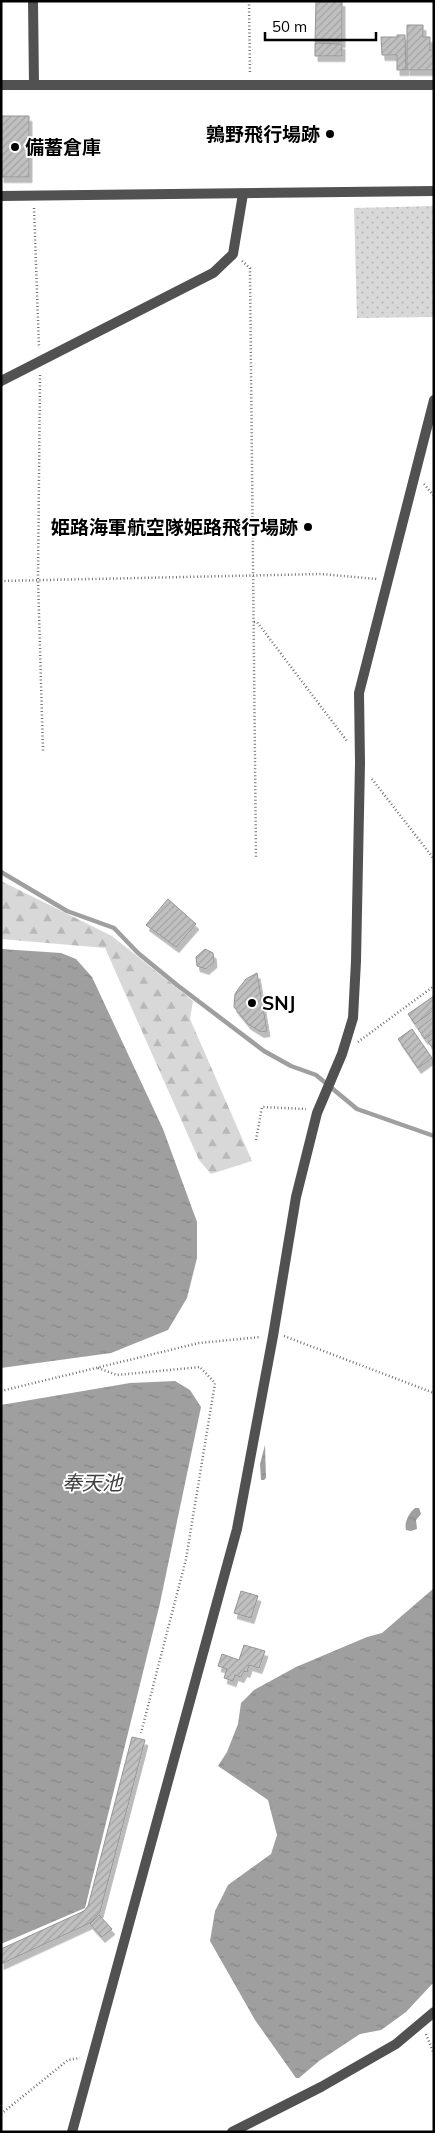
<svg xmlns="http://www.w3.org/2000/svg" width="435" height="2133" font-family="Mulish,'Noto Sans JP',sans-serif">
	<defs>
		<pattern id="grass-dots" width="8" height="8" patternUnits="userSpaceOnUse" patternTransform="scale(1.25)"><rect width="8" height="8" fill="#d8d8d8"/><path d="M2 2h.1M6 6h.1" fill="none" stroke="#b8b8b8" stroke-width="1.8" stroke-linecap="round"/></pattern>
		<pattern id="forest-firs" width="22" height="20" patternUnits="userSpaceOnUse" patternTransform="scale(1.25)"><rect width="22" height="20" fill="#d8d8d8"/><path d="M5 1l3.5 6h-7zM16 11l3.5 6h-7z" fill="#b8b8b8"/></pattern>
		<pattern id="water-ripples" width="26" height="14" patternUnits="userSpaceOnUse" patternTransform="scale(1.25)"><rect width="26" height="14" fill="#9f9f9f"/><path d="M2 4q2-2 4 0t4 0M15 11q2-2 4 0t4 0" fill="none" stroke="#878787"/></pattern>
		<pattern id="building-hatch" width="6" height="6" patternUnits="userSpaceOnUse" patternTransform="scale(1.25)"><rect width="6" height="6" fill="#c0c0c0"/><path d="M-1 1l2-2M0 6l6-6M5 7l2-2" fill="none" stroke="#a3a3a3"/></pattern>
		<filter id="shadow"><feDropShadow dx="3" dy="5.5" stdDeviation="0" flood-color="#0004"/></filter>
	</defs>
	<rect width="100%" height="100%" fill="#fff"/>
	<path fill="url(#grass-dots)" d="M 434,206 L 434,317 L 357,318 L 354,208 Z"/>
	<path fill="url(#forest-firs)" d="M 1,881 L 112,936 L 193,1001 L 190,1019 L 252,1161 L 211,1174 L 199,1160 L 105,948 L 1,939 Z"/>
	<path fill="url(#water-ripples)" d="M 1,949 L 61,953 L 76,959 L 92,977 L 163,1129 L 197,1222 L 197,1258 L 187,1298 L 168,1330 L 111,1353 L 1,1368 Z
		M 175,1381 L 190,1390 L 201,1407 L 160,1603 L 85,1908 L 1,1944 L 1,1405 L 130,1383 Z
		M 265,1445 L 266,1478 L 264,1480 L 261,1480 L 260,1464 Z
		M 415,1508 L 419,1508 L 421,1514 L 416,1520 L 417,1529 L 411,1531 L 406,1530 C 404,1522 409,1513 415,1508 Z
		M 434,1588 L 434,1982 L 406,2012 L 381,2030 L 360,2034 L 319,2061 L 299,2078 L 296,2078 L 255,2020 L 210,1941 L 215,1911 L 228,1885 L 271,1854 L 277,1835 L 268,1800 L 218,1766 L 227,1752 L 238,1724 L 241,1703 L 254,1690 L 296,1667 L 367,1637 L 382,1633 Z"/>
	<g fill="none" stroke-linecap="round" stroke-linejoin="round">
		<path stroke="#9f9f9f" stroke-width="4.5" d="M 1,872 L 67,911 L 114,928 L 138,953 L 177,985 L 264,1051 L 291,1066 L 316,1075 L 357,1109 L 434,1136"/>
	</g>
	<path fill="url(#building-hatch)" stroke="#959595" filter="url(#shadow)" d="M 316,1 L 342,1 L 342,42 L 315,42 Z
		M 407,25 L 423,25 L 423,37 L 430,37 L 430,50 L 434,50 L 434,70 L 407,70 Z
		M 397,35 L 405,35 L 406,70 L 397,70 L 397,55 L 382,55 L 381,37 L 397,37 Z
		M 315,43 L 342,44 L 342,56 L 315,56 Z
		M 1,116 L 29,116 L 29,177 L 1,177 Z
		M 168,899 L 196,924 L 176,947 L 146,925 Z
		M 205,949 L 213,953 L 214,962 L 206,969 L 197,966 L 196,957 Z
		M 257,973 L 267,1031 L 261,1032 L 248,1024 L 234,1007 L 235,994 L 239,988 L 246,979 Z
		M 434,996 L 434,1010 L 415,1024 L 408,1014 Z
		M 434,1017 L 434,1032 L 425,1039 L 418,1029 Z
		M 412,1029 L 432,1058 L 418,1068 L 398,1039 Z
		M 434,1038 L 434,1050 L 428,1042 Z
		M 241,1591 L 258,1596 L 251,1618 L 234,1613 Z
		M 244,1645 L 265,1651 L 259,1668 L 249,1665 L 247,1672 L 244,1671 L 241,1677 L 235,1675 L 233,1681 L 224,1678 L 227,1669 L 218,1666 L 222,1654 L 239,1660 Z
		M 132,1737 L 145,1740 L 100,1912 L 90,1923 L 1,1964 L 1,1949 L 84,1911 L 88,1906 Z
		M 99,1915 L 112,1929 L 102,1937 L 90,1924 Z"/>
	<g fill="none" stroke-linecap="round" stroke-linejoin="round">
		<path stroke="#737373" stroke-width="2.5" stroke-dasharray="1 2.5" stroke-linecap="butt" d="M 249,1 L 250,73
			M 34,208 L 39,348
			M 242,261 L 250,268 L 256,859
			M 40,375 L 38,580 L 43,751
			M 424,484 L 434,496
			M 1,581 L 321,574 L 377,579
			M 254,622 L 257,622 L 347,741
			M 372,779 L 434,859
			M 358,1042 L 434,986
			M 256,1140 L 262,1107 L 306,1109
			M 284,1336 L 434,1393
			M 98,1368 L 117,1375 L 200,1367 L 215,1383 L 186,1559 L 141,1733
			M 1,1391 L 199,1343 L 261,1337
			M 426,2034 L 434,2054
			M 1,2114 L 68,2060 L 80,2058"/>
		<path stroke="#515151" stroke-width="10" d="M 33,1 L 34,85
			M 1,381 L 213,273 L 233,254 L 243,194
			M 232,2132 L 321,2087 L 396,2044 L 434,2012"/>
		<path stroke="#515151" stroke-width="10" d="M 1,85 L 434,85
			M 1,196 L 434,191
			M 72,2132 L 237,1529 L 273,1336 L 296,1197 L 317,1113 L 342,1054 L 353,1018 L 356,961 L 360,763 L 359,693 L 434,400"/>
	</g>
	<g fill="#000" stroke="#fff" stroke-width="2">
		<circle cx="330" cy="134" r="5"/>
		<circle cx="15" cy="147" r="5"/>
		<circle cx="308" cy="527" r="5"/>
		<circle cx="252" cy="1003" r="5"/>
	</g>
	<g text-anchor="middle" stroke-width="4" stroke-linejoin="round" paint-order="stroke">
		<g font-size="19" font-weight="bold" fill="#000" stroke="#fff" text-anchor="end">
			<text x="320" y="141">鶉野飛行場跡</text>
			<text x="25" y="154" text-anchor="start">備蓄倉庫</text>
			<text x="298" y="534">姫路海軍航空隊姫路飛行場跡</text>
			<text x="262" y="1010" text-anchor="start">SNJ</text>
		</g>
		<g font-size="20" font-style="italic" fill="#404040" stroke="#fff">
			<text x="92" y="1490">奉天池</text>
		</g>
	</g>
	<rect width="435" height="2133" fill="none" stroke="#000000" stroke-width="5"/>
	<path d="M265 32v8h111v-8" fill="none" stroke="#000000" stroke-width="2.5"/>
	<text x="272" y="32" font-size="15" fill="#000000" stroke="#ffffff" stroke-width="4" paint-order="stroke">50 m</text>
</svg>
